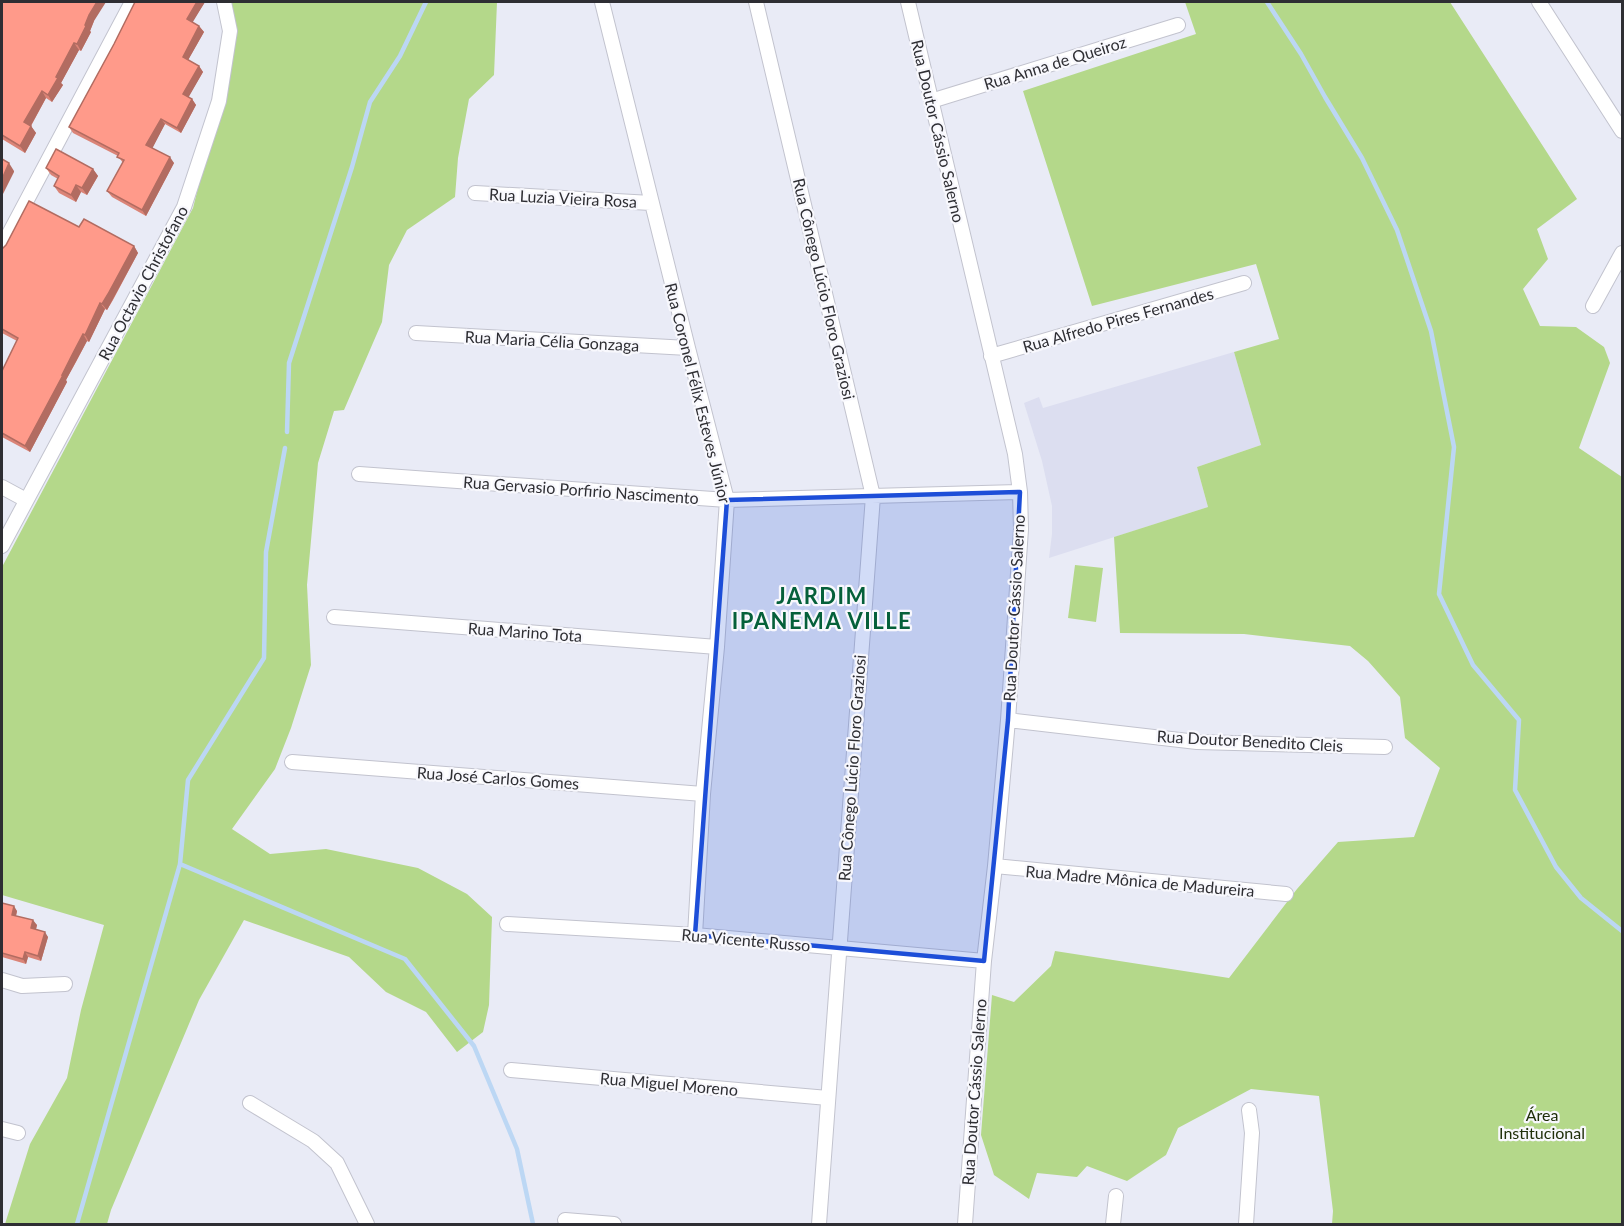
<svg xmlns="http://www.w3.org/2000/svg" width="1624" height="1226" font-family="Lato,sans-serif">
	<rect width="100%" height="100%" fill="#e9ebf6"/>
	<path fill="#dcdef0" d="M 1234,352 L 1261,445 L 1197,467 L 1208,507 L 1049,558 L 1052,534 L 1052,506 L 1042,461 L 1024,403 L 1039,397 L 1043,408 Z"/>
	<path fill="#b4d88a" d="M 229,2 L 497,2 L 494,75 L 469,99 L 458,158 L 455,197 L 407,230 L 389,265 L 382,322 L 344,410 L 334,411 L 318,463 L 307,585 L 311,665 L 291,728 L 275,769 L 232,829 L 270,854 L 326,849 L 418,868 L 467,894 L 492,917 L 489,1005 L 483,1032 L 457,1052 L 426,1012 L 386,992 L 349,957 L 244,920 L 199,1000 L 111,1210 L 107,1224 L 5,1224 L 30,1144 L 67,1078 L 81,1010 L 104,925 L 2,895 L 2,567 L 193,208 L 236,36 Z
		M 1185,2 L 1450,2 L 1577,199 L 1537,229 L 1548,259 L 1523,289 L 1540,326 L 1576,327 L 1604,347 L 1610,363 L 1579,448 L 1622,477 L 1622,1224 L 1332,1224 L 1333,1211 L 1319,1096 L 1251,1089 L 1178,1128 L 1166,1155 L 1127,1181 L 1087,1166 L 1077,1177 L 1037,1173 L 1029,1199 L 994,1175 L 981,1135 L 992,995 L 1014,1002 L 1051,966 L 1055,951 L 1229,978 L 1297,889 L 1338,842 L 1414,837 L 1440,768 L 1405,738 L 1400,697 L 1368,661 L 1350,646 L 1244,634 L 1120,633 L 1114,537 L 1208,507 L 1197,467 L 1261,445 L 1234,352 L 1279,339 L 1256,264 L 1092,306 L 1023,91 L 1196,34 Z
		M 1075,565 L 1103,568 L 1096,622 L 1068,618 Z"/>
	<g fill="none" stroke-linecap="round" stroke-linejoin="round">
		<path stroke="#bcd7f4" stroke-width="4.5" d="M 1267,2 L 1301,54 L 1325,97 L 1362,158 L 1397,230 L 1431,331 L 1454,447 L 1439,594 L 1473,665 L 1519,720 L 1515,790 L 1556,867 L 1581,898 L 1622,931
			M 287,432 L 289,363 L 352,167 L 370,102 L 400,56 L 426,2
			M 180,864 L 405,959 L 474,1046 L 517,1149 L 533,1224
			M 77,1224 L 180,864 L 188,780 L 264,658 L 266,552 L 285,448"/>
		<g stroke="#c2c3ce" stroke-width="16">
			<path id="minor" d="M 602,2 L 688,348 L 727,500 L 717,647 L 703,794 L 695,935
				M 756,2 L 873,496 L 819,1224
				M 908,2 L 1015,454 L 1020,492 L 1021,529 L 1008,720 L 995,866 L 984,961 L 965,1224
				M 1539,2 L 1622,131
				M 931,101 L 1178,25
				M 475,193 L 651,203
				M 2,247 L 132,2
				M 1593,306 L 1622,253
				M 416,333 L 688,348
				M 991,356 L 1244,283
				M 359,474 L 727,500 L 1020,492
				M 2,487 L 26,500
				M 2,546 L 184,207 L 219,101 L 230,31 L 224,2
				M 334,617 L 717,647
				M 1008,720 L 1197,742 L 1385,747
				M 292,762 L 703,794
				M 995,866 L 1286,894
				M 507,924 L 695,935 L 984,961
				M 2,980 L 22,986 L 65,984
				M 511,1070 L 828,1098
				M 250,1103 L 313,1141 L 337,1163 L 367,1224
				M 2,1129 L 18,1133
				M 565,1220 L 614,1224
				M 1113,1224 L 1116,1196
				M 1246,1224 L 1252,1133 L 1249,1110"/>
		</g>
		<use href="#minor" stroke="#fff" stroke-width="14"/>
	</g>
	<path fill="#db8477" d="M 2,2 L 94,21 L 90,31 L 91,32 L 81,51 L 79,50 L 61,83 L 63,85 L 52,102 L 46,98 L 31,126 L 36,133 L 25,153 L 2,139 Z
		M 135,2 L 205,2 L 192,22 L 199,26 L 204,32 L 188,60 L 199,66 L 203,72 L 188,97 L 192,99 L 196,105 L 181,133 L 165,124 L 152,148 L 174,163 L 146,216 L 112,197 L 107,191 L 123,163 L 118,156 L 73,133 L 69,127 L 114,44 Z
		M 46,168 L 93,169 L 98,176 L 87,195 L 81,192 L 76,202 L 59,193 L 54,186 L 58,179 L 51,175 Z
		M 79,227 L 134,246 L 138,253 L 113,300 L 107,310 L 105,309 L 89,342 L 87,341 L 76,362 L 66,380 L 67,382 L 30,452 L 2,437 L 2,371 L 17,341 L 2,333 L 2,249 Z
		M 2,903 L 17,911 L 16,916 L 37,925 L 36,929 L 48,937 L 41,961 L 28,957 L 26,964 L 2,957 Z"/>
	<path fill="#b26c61" d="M 97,2 L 106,2 L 94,21 L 90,31 L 91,32 L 81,51 L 77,44 L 89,15 Z
		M 197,2 L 205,2 L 191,25 L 187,19 Z
		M 199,26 L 204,32 L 187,62 L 183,57 Z
		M 74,43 L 79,50 L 61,83 L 63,85 L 52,102 L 48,95 L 56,77 Z
		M 199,66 L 203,72 L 187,100 L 183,94 Z
		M 42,91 L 46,98 L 29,129 L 24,122 Z
		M 192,99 L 196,105 L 181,133 L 177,128 Z
		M 161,119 L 165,124 L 151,151 L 146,145 Z
		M 31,126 L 36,133 L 25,153 L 20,146 Z
		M 170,157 L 174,163 L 146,216 L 142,210 Z
		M 9,163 L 14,171 L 14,172 L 2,196 L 2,179 Z
		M 93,169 L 98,176 L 87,195 L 82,188 Z
		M 76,185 L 81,192 L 76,202 L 71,195 Z
		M 134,246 L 138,253 L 107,310 L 102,304 Z
		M 100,303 L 105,309 L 89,342 L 85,335 Z
		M 83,334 L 87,341 L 66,380 L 67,382 L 30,452 L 25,446 Z
		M 14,906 L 17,911 L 15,920 L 12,915 Z
		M 33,920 L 37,925 L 35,933 L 31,928 Z
		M 45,932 L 48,937 L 41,961 L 38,956 Z
		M 25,952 L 28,957 L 26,964 L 23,959 Z"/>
	<path fill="#ff9a8a" stroke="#b26c61" stroke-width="1.5" d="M 2,2 L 97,2 L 89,15 L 85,25 L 86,26 L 77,44 L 74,43 L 56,77 L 58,78 L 48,95 L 42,91 L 24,122 L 31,126 L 20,146 L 2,135 Z
		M 135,2 L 197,2 L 187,19 L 199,26 L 183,57 L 199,66 L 183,94 L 192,99 L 177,128 L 161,119 L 146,145 L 170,157 L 142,210 L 107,191 L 124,160 L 117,157 L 119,153 L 69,127 L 114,44 Z
		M 56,149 L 93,169 L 82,188 L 76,185 L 71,195 L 54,186 L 59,176 L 46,168 Z
		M 2,159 L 9,163 L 2,179 Z
		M 29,201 L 79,227 L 84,219 L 134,246 L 108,294 L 102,304 L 100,303 L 85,335 L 83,334 L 72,355 L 62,375 L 63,375 L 25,446 L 2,433 L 2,371 L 18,338 L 2,329 L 2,249 L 6,245 Z
		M 2,903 L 14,906 L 12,915 L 33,920 L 31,928 L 45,932 L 38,956 L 25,952 L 23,959 L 2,953 Z"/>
	<path fill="#1d4ed8" fill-opacity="0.2" stroke="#1d4ed8" stroke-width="4.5" stroke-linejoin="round" d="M 1020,492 L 1008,720 L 984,961 L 695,935 L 727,500 Z"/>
	<g text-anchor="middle" stroke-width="4.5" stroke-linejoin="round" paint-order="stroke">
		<g font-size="16" fill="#2e2e33" stroke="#f8f8fd">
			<text transform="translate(1055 63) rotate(-17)" y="6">Rua Anna de Queiroz</text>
			<text transform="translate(938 131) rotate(77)" y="6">Rua Doutor Cássio Salerno</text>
			<text transform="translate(563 198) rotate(3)" y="6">Rua Luzia Vieira Rosa</text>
			<text transform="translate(143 283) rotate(-62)" y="6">Rua Octavio Christofano</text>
			<text transform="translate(824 289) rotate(77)" y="6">Rua Cônego Lúcio Floro Graziosi</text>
			<text transform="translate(1118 320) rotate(-16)" y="6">Rua Alfredo Pires Fernandes</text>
			<text transform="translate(552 341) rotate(3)" y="6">Rua Maria Célia Gonzaga</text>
			<text transform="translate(698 393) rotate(76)" y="6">Rua Coronel Félix Esteves Júnior</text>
			<text transform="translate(581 490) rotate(4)" y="6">Rua Gervasio Porfirio Nascimento</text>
			<text transform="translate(1014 608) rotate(-87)" y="6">Rua Doutor Cássio Salerno</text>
			<text transform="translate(525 632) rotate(4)" y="6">Rua Marino Tota</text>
			<text transform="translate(1250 741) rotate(3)" y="6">Rua Doutor Benedito Cleis</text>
			<text transform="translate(852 768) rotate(-86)" y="6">Rua Cônego Lúcio Floro Graziosi</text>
			<text transform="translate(498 778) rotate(4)" y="6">Rua José Carlos Gomes</text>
			<text transform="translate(1140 881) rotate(5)" y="6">Rua Madre Mônica de Madureira</text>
			<text transform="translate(746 940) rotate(5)" y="6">Rua Vicente Russo</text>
			<text transform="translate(669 1084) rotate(5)" y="6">Rua Miguel Moreno</text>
			<text transform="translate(974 1092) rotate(-86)" y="6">Rua Doutor Cássio Salerno</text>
		</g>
		<g font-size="16" fill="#202f0a" stroke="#f8f8fd">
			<text x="1542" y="1121">Área<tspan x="1542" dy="18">Institucional</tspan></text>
		</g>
		<g font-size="22" font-weight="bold" letter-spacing="1.5" fill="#05603a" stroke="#f8f8fd">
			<text x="822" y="604">JARDIM<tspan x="822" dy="25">IPANEMA VILLE</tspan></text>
		</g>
	</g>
	<rect width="1624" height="1226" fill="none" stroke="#2e2e33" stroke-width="6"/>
</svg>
